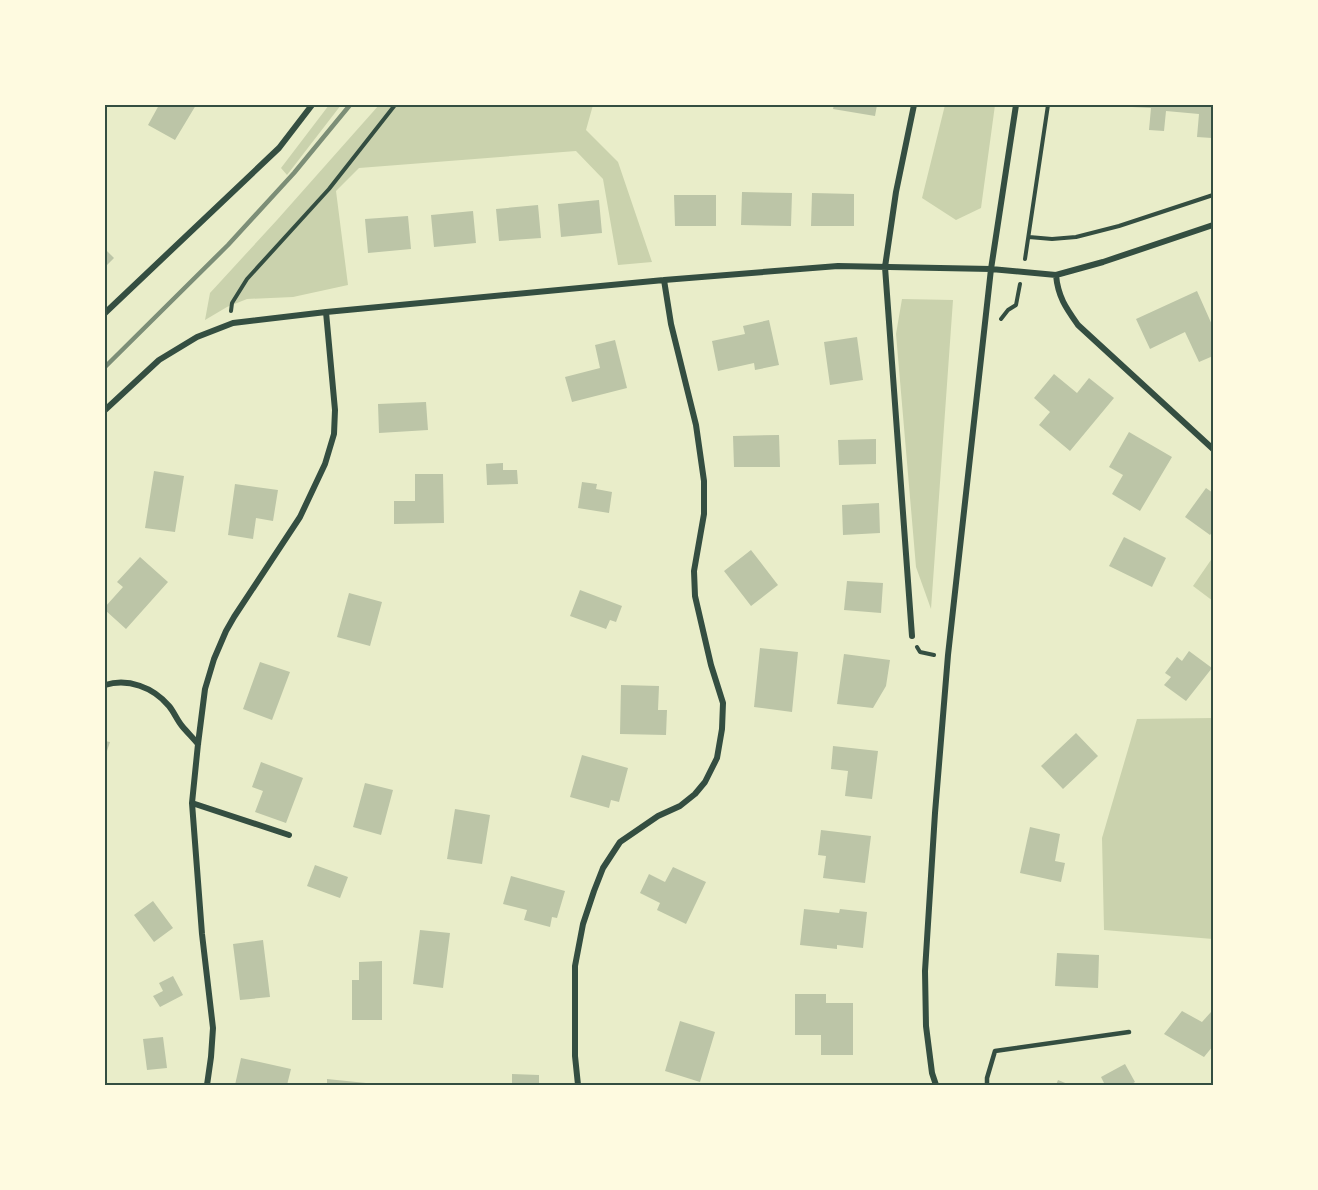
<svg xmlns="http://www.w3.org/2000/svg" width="1318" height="1190" font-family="Barlow,sans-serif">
	<rect width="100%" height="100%" fill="#e9edc9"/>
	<path fill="#cad2ad" d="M 329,105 L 341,105 L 287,175 L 281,168 Z
		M 379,105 L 593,105 L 586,130 L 618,162 L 652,262 L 618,265 L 603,179 L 576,151 L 359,168 L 336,191 L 348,285 L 293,297 L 247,299 L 227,307 L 205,320 L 210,293 L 277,220 Z
		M 945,105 L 995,105 L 981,208 L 956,220 L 922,198 Z
		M 902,299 L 953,300 L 931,609 L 916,567 L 896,334 Z
		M 1213,557 L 1213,601 L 1193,586 Z
		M 1213,718 L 1213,939 L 1104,930 L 1102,838 L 1137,719 Z"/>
	<path fill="#bcc5a7" d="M 159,105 L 196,105 L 175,140 L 148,125 Z
		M 834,105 L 877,105 L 875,116 L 833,109 Z
		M 1132,105 L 1213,105 L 1212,138 L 1197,137 L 1199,114 L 1166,111 L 1164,131 L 1149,130 L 1151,108 L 1132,107 Z
		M 742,192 L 792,193 L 791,226 L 741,225 Z
		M 812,193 L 854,194 L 854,226 L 811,226 Z
		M 674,195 L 716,195 L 716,226 L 675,226 Z
		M 599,200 L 602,233 L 561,237 L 558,204 Z
		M 538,205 L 541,238 L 499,241 L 496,209 Z
		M 473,211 L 476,243 L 434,247 L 431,215 Z
		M 408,216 L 411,249 L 368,253 L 365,219 Z
		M 105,249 L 114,258 L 105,267 Z
		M 1197,291 L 1213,327 L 1213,356 L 1199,362 L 1185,332 L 1150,349 L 1136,319 Z
		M 769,320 L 779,365 L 755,370 L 754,363 L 718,371 L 712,341 L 745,334 L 743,326 Z
		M 857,337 L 863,380 L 830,385 L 824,342 Z
		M 615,340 L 627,388 L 572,402 L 565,377 L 600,368 L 595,345 Z
		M 1054,374 L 1077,393 L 1089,378 L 1114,398 L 1070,451 L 1039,425 L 1050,412 L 1034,398 Z
		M 426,402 L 428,430 L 379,433 L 378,404 Z
		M 1129,432 L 1172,457 L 1140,511 L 1112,494 L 1123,475 L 1109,467 Z
		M 779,435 L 780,467 L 734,467 L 733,436 Z
		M 876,439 L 876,464 L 839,465 L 838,440 Z
		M 503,463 L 503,470 L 517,470 L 518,484 L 487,485 L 486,464 Z
		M 154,471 L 184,476 L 175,532 L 145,528 Z
		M 415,474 L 443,474 L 444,523 L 394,524 L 394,501 L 415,501 Z
		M 582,482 L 597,484 L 596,489 L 612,492 L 609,513 L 578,508 Z
		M 235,484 L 278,490 L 273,521 L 256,518 L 253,539 L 228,535 Z
		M 1206,488 L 1213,493 L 1213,531 L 1210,535 L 1185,517 Z
		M 879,503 L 880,533 L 843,535 L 842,505 Z
		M 1124,537 L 1166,558 L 1152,587 L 1109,566 Z
		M 751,550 L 778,585 L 751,606 L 724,571 Z
		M 140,557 L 168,582 L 126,629 L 105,610 L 105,607 L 123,587 L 117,582 Z
		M 847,581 L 883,583 L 881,613 L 844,610 Z
		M 580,590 L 622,606 L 616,622 L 610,620 L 606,629 L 570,616 Z
		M 349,593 L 382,602 L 370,646 L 337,637 Z
		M 760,648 L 798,652 L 792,712 L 754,707 Z
		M 1189,651 L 1212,668 L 1186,701 L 1164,685 L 1171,677 L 1165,673 L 1177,657 L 1182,661 Z
		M 844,654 L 890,660 L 886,686 L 873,708 L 837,704 Z
		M 260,662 L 290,672 L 272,720 L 243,709 Z
		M 621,685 L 659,686 L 658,710 L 667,710 L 666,735 L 620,734 Z
		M 1076,733 L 1098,756 L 1063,789 L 1041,766 Z
		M 105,741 L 110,742 L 105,757 Z
		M 833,746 L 878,751 L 872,799 L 845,796 L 848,771 L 831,769 Z
		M 582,755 L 628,768 L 619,802 L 611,800 L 609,808 L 570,797 Z
		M 261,762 L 303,778 L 286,823 L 255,812 L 263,791 L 252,787 Z
		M 365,783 L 393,790 L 381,835 L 353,827 Z
		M 455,809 L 490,815 L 482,864 L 447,859 Z
		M 1030,827 L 1060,834 L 1055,861 L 1065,863 L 1061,882 L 1020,873 Z
		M 821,830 L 871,836 L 865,883 L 823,878 L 826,856 L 818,855 Z
		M 315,865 L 348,877 L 340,898 L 307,886 Z
		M 673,867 L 706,882 L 686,924 L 657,910 L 660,903 L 640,893 L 649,874 L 665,882 Z
		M 511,876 L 565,891 L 557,918 L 552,917 L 550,927 L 524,920 L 527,910 L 503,904 Z
		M 153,901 L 173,928 L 154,942 L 134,915 Z
		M 804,909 L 839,913 L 840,909 L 867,912 L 863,948 L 837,945 L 837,949 L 800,945 Z
		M 420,930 L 450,933 L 443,988 L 413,984 Z
		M 263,940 L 270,997 L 240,1000 L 233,944 Z
		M 1057,953 L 1099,955 L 1098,988 L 1055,986 Z
		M 382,961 L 382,1020 L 352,1020 L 352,980 L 359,980 L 359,962 Z
		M 173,976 L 183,995 L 160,1007 L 153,996 L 163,991 L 159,983 Z
		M 795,994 L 826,994 L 826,1003 L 853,1003 L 853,1055 L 821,1055 L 821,1035 L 795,1035 Z
		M 1182,1011 L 1202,1022 L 1211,1012 L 1213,1014 L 1213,1046 L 1204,1057 L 1164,1034 Z
		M 680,1021 L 715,1032 L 700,1082 L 665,1071 Z
		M 163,1037 L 167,1068 L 147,1070 L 143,1039 Z
		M 241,1058 L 291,1069 L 287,1085 L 235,1085 Z
		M 1125,1064 L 1135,1082 L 1130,1085 L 1105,1085 L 1101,1077 Z
		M 512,1074 L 539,1075 L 539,1085 L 512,1085 Z
		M 327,1079 L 366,1083 L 366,1085 L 327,1085 Z
		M 1058,1080 L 1070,1085 L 1056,1085 Z"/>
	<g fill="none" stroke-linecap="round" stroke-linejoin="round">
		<path stroke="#344e41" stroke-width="4" d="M 1029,237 L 1052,239 L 1076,237 L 1119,226 L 1213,195
			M 1025,259 L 1048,105
			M 231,311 L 232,303 L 247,279 L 329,189 L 395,105
			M 1001,319 L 1008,310 L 1016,305 L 1020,284
			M 917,647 L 920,652 L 934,655"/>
		<path stroke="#344e41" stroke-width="4.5" d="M 987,1085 L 987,1078 L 995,1051 L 1129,1032"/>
		<path stroke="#344e41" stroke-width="6" d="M 1056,275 C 1058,297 1066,308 1078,325 L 1213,449
			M 105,313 L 279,148 L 312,105
			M 105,410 L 159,360 L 197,337 L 233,323 L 326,312 L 664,280 L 838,266 L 991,269 L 1056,275 L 1103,262 L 1213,225
			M 912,636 L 885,267 L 896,192 L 914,105
			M 105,685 C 128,678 153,687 169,706 C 174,712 177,720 182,726 C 187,732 193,738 198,744
			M 192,803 L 289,835
			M 207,1085 L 211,1057 L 213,1028 L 202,934 L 192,803 L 198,744 L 205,689 L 214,659 L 226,631 L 234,617 L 300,517 L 325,464 L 334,434 L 335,410 L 326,312
			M 578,1085 L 575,1056 L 575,966 L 583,924 L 594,891 L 603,868 L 620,842 L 658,816 L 680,806 L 695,794 L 705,782 L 717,758 L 722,729 L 723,703 L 711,665 L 695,596 L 694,571 L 704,514 L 704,481 L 696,425 L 671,324 L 664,280
			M 936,1085 L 932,1073 L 926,1026 L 925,971 L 935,813 L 948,655 L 991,269 L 1016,105"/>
		<path stroke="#7c8e77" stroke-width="4.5" d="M 105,367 L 228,245 L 294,173 L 350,105"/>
	</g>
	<rect width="1318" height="1190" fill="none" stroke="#fefae0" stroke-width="213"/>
	<rect x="106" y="106" width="1106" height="978" fill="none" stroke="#344e41" stroke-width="2"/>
</svg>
